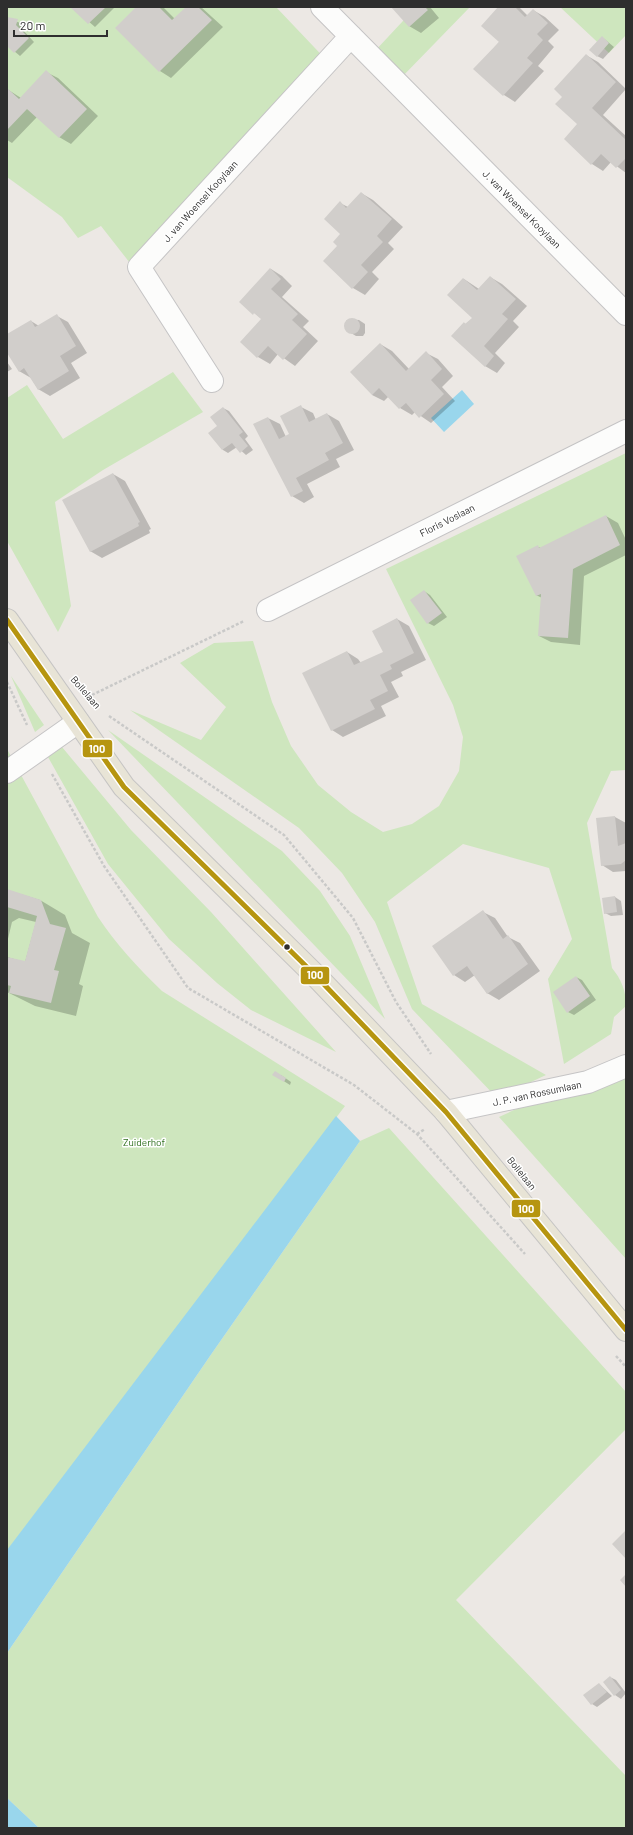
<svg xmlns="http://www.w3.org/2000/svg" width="633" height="1835" font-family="Barlow,sans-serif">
	<rect width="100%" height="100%" fill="#ece8e4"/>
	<path fill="#cee6be" d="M 7,7 L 276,7 L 333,67 L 137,272 L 101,226 L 78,238 L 62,217 L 7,177 Z
		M 416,7 L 470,7 L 400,79 L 374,52 Z
		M 560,7 L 626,7 L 626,35 L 609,53 Z
		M 173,372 L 203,412 L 103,470 L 55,502 L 71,606 L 58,632 L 7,541 L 7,398 L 27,385 L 63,439 Z
		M 626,453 L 626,770 L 611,771 L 587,823 L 612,968 C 621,979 626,990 626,1006 L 614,1017 L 611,1034 L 564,1064 L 548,979 L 572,939 L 549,868 L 463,844 L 387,902 L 422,1004 L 546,1075 L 497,1098 L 412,1009 L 375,922 L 342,873 L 299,828 L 130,710 L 201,740 L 226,707 L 180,663 L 214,643 L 253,641 L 272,702 L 291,746 L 318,785 L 351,812 L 383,832 L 412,824 L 439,806 L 459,771 L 463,737 L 453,705 L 386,569 Z
		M 11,676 L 44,725 L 35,732 Z
		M 108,730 L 282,851 L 320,891 L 350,936 L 385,1019 Z
		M 62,747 L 131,830 L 211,912 L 336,1052 L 251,1010 L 217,983 L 169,939 L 108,864 L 48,757 Z
		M 7,749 L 98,917 C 116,944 138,968 162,991 L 345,1106 L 7,1551 Z
		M 626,1058 L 626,1259 L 499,1117 Z
		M 389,1128 L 626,1392 L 626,1429 L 456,1600 L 626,1776 L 626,1828 L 39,1828 L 7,1798 L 7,1653 L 210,1356 L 360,1141 Z"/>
	<path fill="#99d6ec" d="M 462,390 L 474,404 L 444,432 L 431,418 Z
		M 336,1116 L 360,1141 L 210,1356 L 7,1653 L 7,1550 Z
		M 7,1798 L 39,1828 L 7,1828 Z"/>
	<path fill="#0003" d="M 72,7 L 115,7 L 95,27 Z
		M 137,7 L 163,7 L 175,19 L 187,7 L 201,7 L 223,27 L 171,78 L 160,71 Z
		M 393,7 L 430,7 L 439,18 L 421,33 L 409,26 Z
		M 500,7 L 519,7 L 528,16 L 533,10 L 545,17 L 559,30 L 548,41 L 554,47 L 538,66 L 544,71 L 515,102 L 504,95 L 475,69 L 500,41 Z
		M 7,18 L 23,24 L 22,29 L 34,42 L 20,56 L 7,45 Z
		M 602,37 L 614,47 L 603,59 L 597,56 Z
		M 586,55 L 598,62 L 626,89 L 603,115 L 626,136 L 626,173 L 611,162 L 603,171 L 592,164 L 579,124 Z
		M 46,72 L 58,78 L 98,116 L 71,144 L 59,137 L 37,117 L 12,143 L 7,140 L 7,89 L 21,98 Z
		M 361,193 L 373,200 L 403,227 L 388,243 L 394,249 L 372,272 L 379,279 L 365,295 L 353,288 L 324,261 L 338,246 L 341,234 L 340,203 L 348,207 Z
		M 271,269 L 282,276 L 292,286 L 282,297 L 309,321 L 303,327 L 318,341 L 295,366 L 278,354 L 270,364 L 258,357 L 241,342 L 262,319 L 240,302 Z
		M 490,277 L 502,284 L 527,306 L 513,321 L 519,327 L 495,353 L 505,363 L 497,373 L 485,366 L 464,323 L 466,324 L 473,318 L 464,279 L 479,289 Z
		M 57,316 L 68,322 L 87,353 L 71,363 L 80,378 L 50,396 L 38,389 L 31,378 L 19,371 L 7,351 L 7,336 L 31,321 L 39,326 Z
		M 349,319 L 359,320 L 365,324 L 365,333 L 363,336 L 356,336 L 346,330 L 346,321 Z
		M 380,344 L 392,351 L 409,369 L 426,353 L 438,359 L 453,376 L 442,387 L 455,401 L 431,423 L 415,412 L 412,415 L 400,408 L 389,396 L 384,401 L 372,395 Z
		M 7,362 L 12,369 L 7,372 Z
		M 301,407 L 313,413 L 316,420 L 327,414 L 339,421 L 354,450 L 336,459 L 340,467 L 307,484 L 314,497 L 304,503 L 292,496 L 268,418 L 280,424 L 286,437 L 290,434 Z
		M 223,408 L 229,411 L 248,436 L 245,439 L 253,450 L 246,455 L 237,447 L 228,453 L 223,450 L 210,434 L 219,427 Z
		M 113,474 L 125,481 L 151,529 L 149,530 L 150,533 L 102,558 L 90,551 Z
		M 606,516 L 618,523 L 626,540 L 626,555 L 584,576 L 580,645 L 551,642 L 539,636 L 542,598 L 536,595 L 538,547 L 541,548 Z
		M 424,591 L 430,595 L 447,617 L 434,626 L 428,623 Z
		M 397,619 L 409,626 L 426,660 L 401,672 L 403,676 L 391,682 L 399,697 L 381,706 L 386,716 L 343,737 L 332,730 L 347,652 L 358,659 L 361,663 L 384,653 Z
		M 615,817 L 626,823 L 626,871 L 613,872 L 602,865 Z
		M 7,890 L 40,900 L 65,915 L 72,933 L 90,943 L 79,984 L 83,986 L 76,1016 L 35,1006 L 7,992 L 7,957 L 25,962 L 36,922 L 19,918 L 12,922 L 7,943 Z
		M 615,897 L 621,901 L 623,915 L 611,916 L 605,913 Z
		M 483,912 L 495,918 L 508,937 L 520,943 L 540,971 L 499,1000 L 487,993 L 475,975 L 465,982 L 454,975 Z
		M 576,977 L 582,980 L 596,1000 L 574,1015 L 568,1012 Z
		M 274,1075 L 281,1075 L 291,1082 L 290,1085 Z
		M 610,1677 L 616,1680 L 626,1693 L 621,1699 L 615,1695 Z
		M 599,1684 L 612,1696 L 597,1707 L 592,1704 Z"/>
	<path fill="#d1cecb" d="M 70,7 L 106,7 L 88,24 Z
		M 136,7 L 159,7 L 172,20 L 186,7 L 198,7 L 212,20 L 159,72 L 115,28 Z
		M 391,7 L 425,7 L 428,10 L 409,27 Z
		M 498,7 L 515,7 L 525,17 L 533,9 L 548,23 L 537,34 L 543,40 L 527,58 L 533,63 L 503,96 L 473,69 L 499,42 L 481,26 Z
		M 7,17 L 18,19 L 16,25 L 29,38 L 14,53 L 7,46 Z
		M 602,36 L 609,43 L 597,57 L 589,50 Z
		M 586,54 L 616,82 L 592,108 L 626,140 L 626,158 L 616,168 L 601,154 L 591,165 L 564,139 L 577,124 L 555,104 L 562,97 L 554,89 Z
		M 46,70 L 87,109 L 59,138 L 27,109 L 7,130 L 7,88 L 19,99 Z
		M 361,192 L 392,219 L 377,236 L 383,242 L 361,265 L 368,272 L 352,289 L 323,261 L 337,246 L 333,242 L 340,234 L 324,219 L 340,201 L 346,208 Z
		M 270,268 L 281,279 L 271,289 L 298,314 L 292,320 L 307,334 L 283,360 L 268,346 L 257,358 L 240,342 L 261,319 L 254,313 L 253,315 L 239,302 Z
		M 490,276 L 516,299 L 502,314 L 508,319 L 484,346 L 494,356 L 485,367 L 451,336 L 464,322 L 465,324 L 472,318 L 447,295 L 463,278 L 477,290 Z
		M 57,314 L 76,346 L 60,356 L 69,371 L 38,390 L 24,368 L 19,372 L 7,353 L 7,334 L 31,320 L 35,327 Z
		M344 326a8 8 0 1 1 16 0a8 8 0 1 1-16 0Z
		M 380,343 L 406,371 L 426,351 L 442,369 L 431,380 L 444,394 L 419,418 L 406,403 L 399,409 L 379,388 L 372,395 L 350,372 Z
		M 301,405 L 309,422 L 327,413 L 343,443 L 325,453 L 329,460 L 296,478 L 303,491 L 291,497 L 253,424 L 268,417 L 279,439 L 289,434 L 280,416 Z
		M 223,407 L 243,432 L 239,435 L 248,446 L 240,453 L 232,443 L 222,450 L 208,433 L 217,426 L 210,417 Z
		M 113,473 L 140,522 L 138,523 L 139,526 L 90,552 L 62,500 Z
		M 606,515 L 620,545 L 573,569 L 568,638 L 538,636 L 541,594 L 536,596 L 516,556 L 538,545 L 539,548 Z
		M 424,590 L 442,613 L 427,624 L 410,600 Z
		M 397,618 L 414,653 L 390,665 L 392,669 L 380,675 L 388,691 L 370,700 L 375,709 L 331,731 L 302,673 L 347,651 L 354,665 L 383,652 L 372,631 Z
		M 615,816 L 618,846 L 626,843 L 626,860 L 621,864 L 601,866 L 596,818 Z
		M 7,889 L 41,900 L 50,924 L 66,928 L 54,970 L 59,971 L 51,1003 L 9,993 L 11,986 L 7,985 L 7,957 L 25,961 L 37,916 L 7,907 Z
		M 615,896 L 617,912 L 604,914 L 602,898 Z
		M 483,910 L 503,939 L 508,935 L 528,964 L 487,994 L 467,966 L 453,976 L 432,946 Z
		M 576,976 L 590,996 L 567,1013 L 553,992 Z
		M 275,1071 L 286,1078 L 284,1082 L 272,1075 Z
		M 626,1530 L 626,1559 L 612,1544 Z
		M 626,1574 L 626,1587 L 620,1580 Z
		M 610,1676 L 621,1690 L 614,1696 L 603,1682 Z
		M 599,1683 L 607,1692 L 591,1705 L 583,1695 Z"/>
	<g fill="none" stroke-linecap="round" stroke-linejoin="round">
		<g stroke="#c5c4c5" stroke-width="24">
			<path id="minor" d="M 322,7 L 626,314
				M 212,381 L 139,267 L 351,36
				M 268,610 L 626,431
				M 7,772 L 78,722
				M 446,1112 L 588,1082 L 626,1066"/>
		</g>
		<g stroke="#c6c5c4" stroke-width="24">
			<path id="major" d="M 7,620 L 124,787 L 316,976 L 446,1112 L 626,1330"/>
		</g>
		<path stroke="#c9c9c8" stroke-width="2.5" stroke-dasharray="3 2" stroke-linecap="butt" d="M 7,682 L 27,725
			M 92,695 L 244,621
			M 109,716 L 284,835 L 353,918 L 396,1002 L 431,1054
			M 52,774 L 104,866 L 188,988 L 354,1085 L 417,1134 L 525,1254
			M 417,1134 L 425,1129
			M 616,1356 L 626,1367"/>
		<use href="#minor" stroke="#fcfcfb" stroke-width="22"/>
		<use href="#major" stroke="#e8e4d6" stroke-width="22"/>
		<g stroke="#fff" stroke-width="8">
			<path id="bus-1" d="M 7,620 L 124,787 L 316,976 L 446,1112 L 626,1330"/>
		</g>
		<use href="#bus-1" stroke="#b69510" stroke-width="5"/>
	</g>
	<circle fill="#2e2e2e" stroke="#fff" stroke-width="1.5" cx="287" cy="947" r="3.5"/>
	<g text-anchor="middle" stroke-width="3" stroke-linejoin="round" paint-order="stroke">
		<g font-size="10" fill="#2e2e2e" stroke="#fff">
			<text transform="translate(200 201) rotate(-48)" y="4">J. van Woensel Kooylaan</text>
			<text transform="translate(522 209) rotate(45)" y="4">J. van Woensel Kooylaan</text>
			<text transform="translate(447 520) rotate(-27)" y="4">Floris Voslaan</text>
			<text transform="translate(86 692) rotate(49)" y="4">Bollelaan</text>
			<text transform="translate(537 1093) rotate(-12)" y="4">J. P. van Rossumlaan</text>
			<text transform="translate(522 1173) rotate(51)" y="4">Bollelaan</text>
		</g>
		<g font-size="10" fill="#2c6e1b" stroke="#fff">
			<text x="144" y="1146">Zuiderhof</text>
		</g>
	</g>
	<g stroke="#fff" stroke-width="1.5">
		<rect x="82" y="739" width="31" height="19" rx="4" fill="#b69510"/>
		<rect x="300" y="966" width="30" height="19" rx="4" fill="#b69510"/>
		<rect x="511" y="1199" width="30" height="19" rx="4" fill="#b69510"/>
	</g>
	<g font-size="11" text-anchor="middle" font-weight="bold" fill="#fff">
		<text x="97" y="753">100</text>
		<text x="315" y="979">100</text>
		<text x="526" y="1213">100</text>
	</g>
	<rect width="633" height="1835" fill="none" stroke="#2e2e2e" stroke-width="16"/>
	<path d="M14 30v6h93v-6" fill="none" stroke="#2e2e2e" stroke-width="2"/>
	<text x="20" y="30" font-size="12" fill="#2e2e2e" stroke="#ffffff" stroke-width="3" paint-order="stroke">20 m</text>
</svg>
